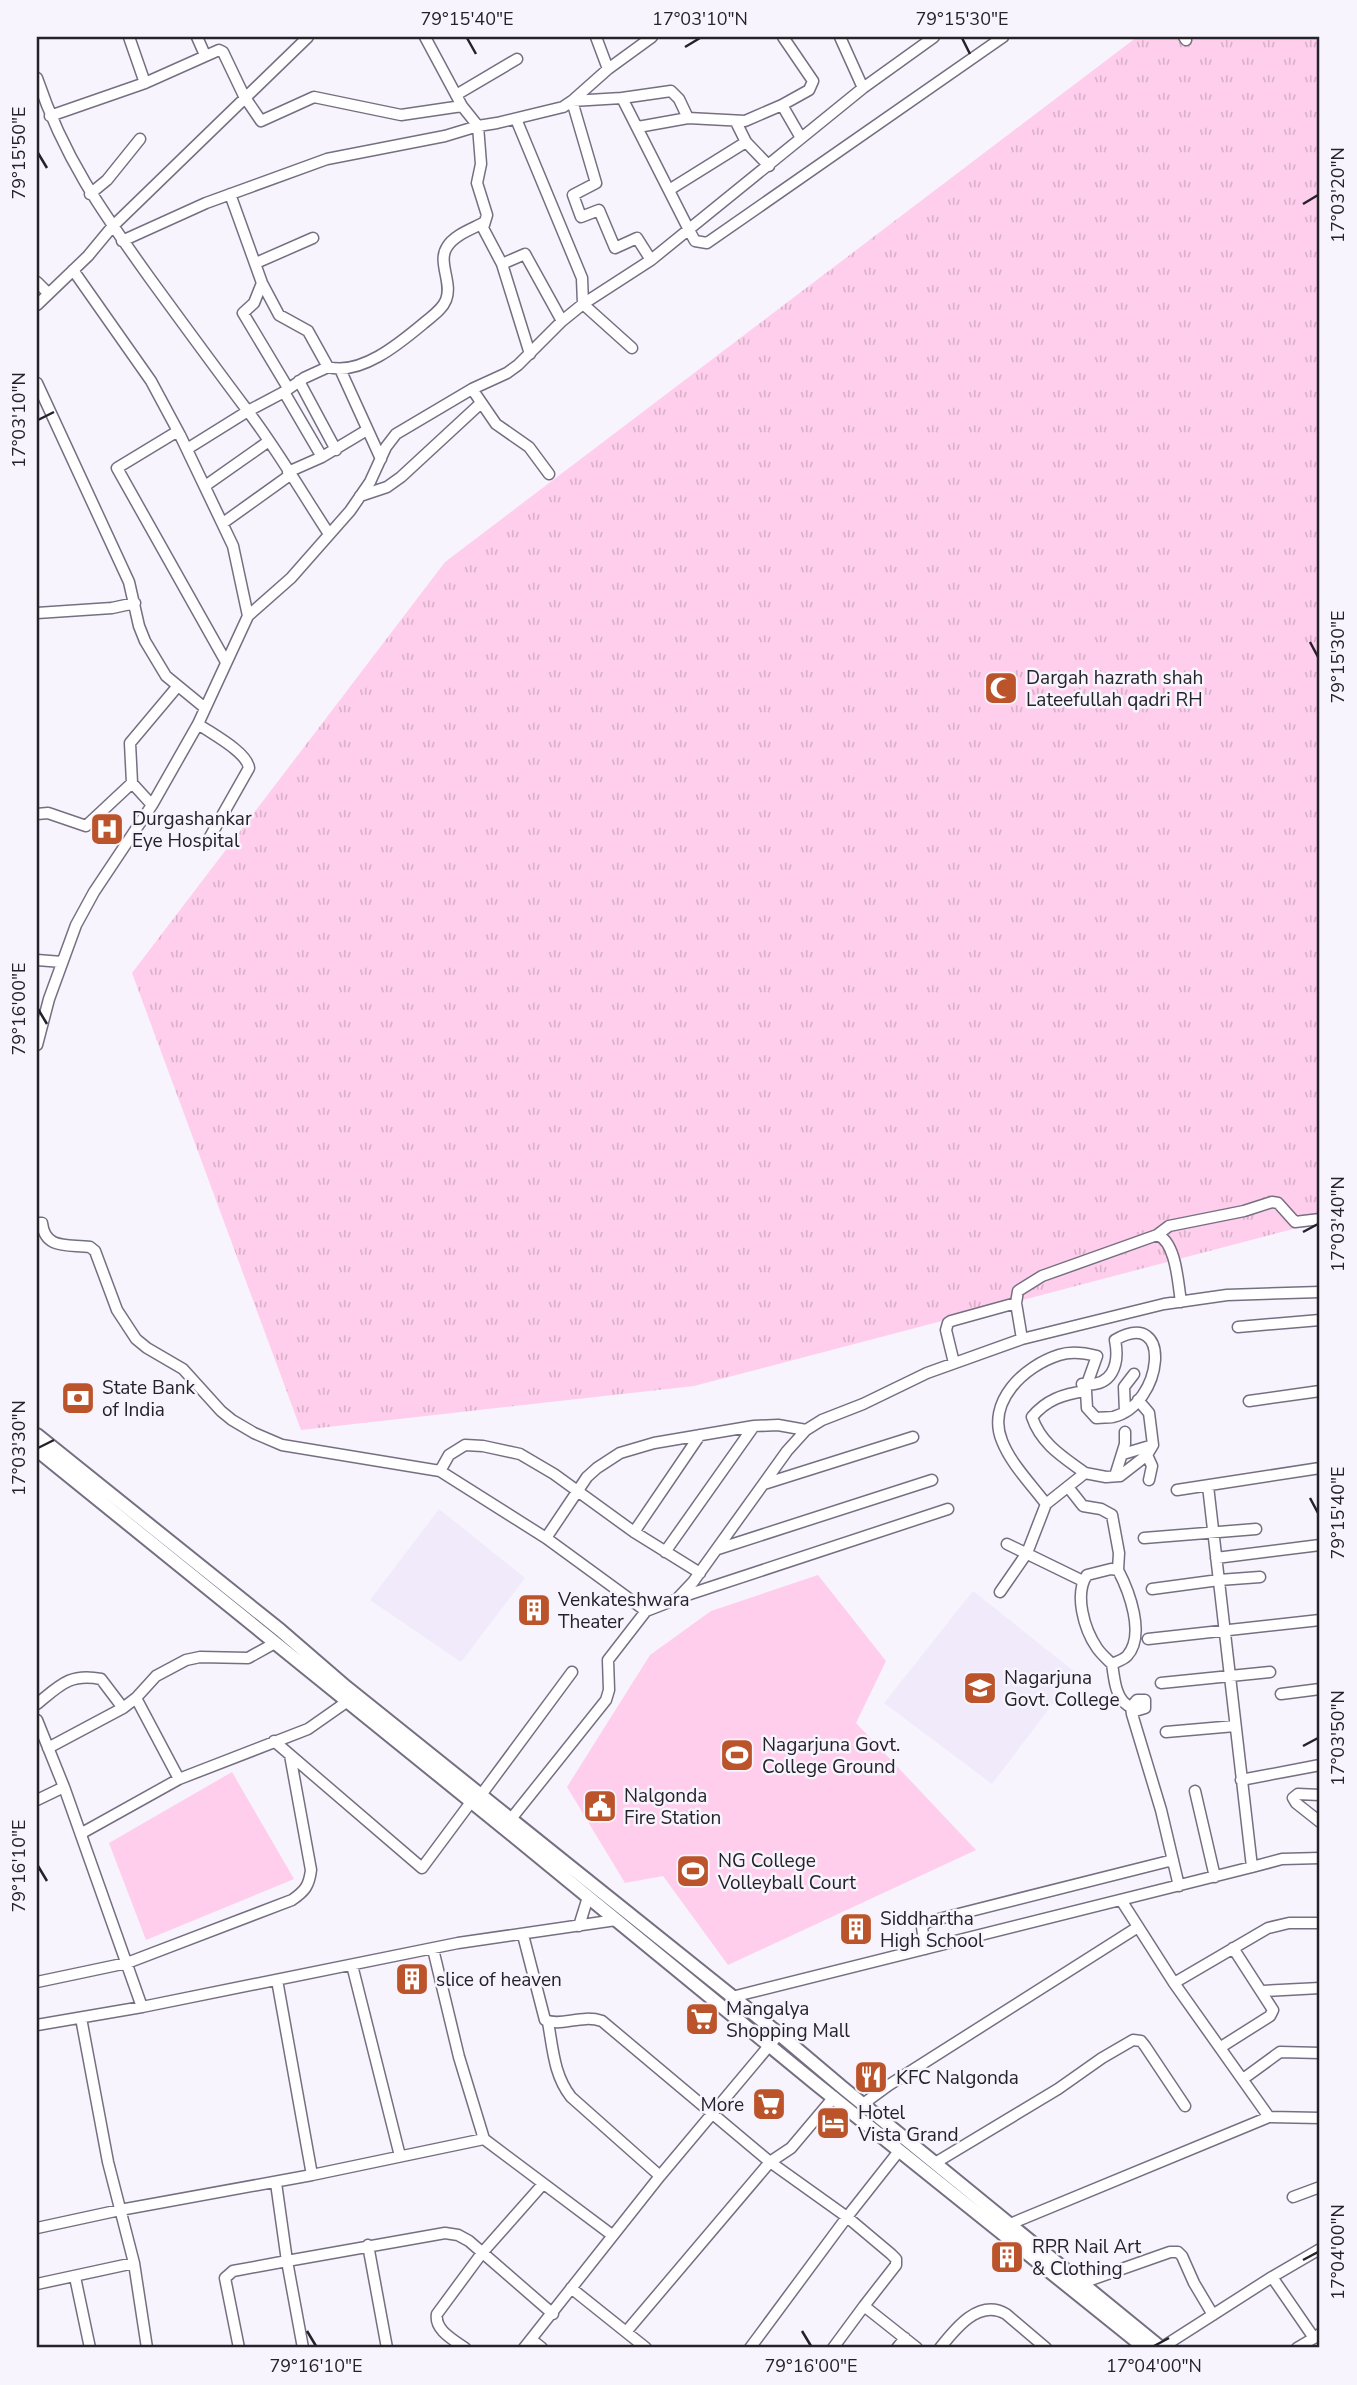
<svg xmlns="http://www.w3.org/2000/svg" width="1357" height="2385" font-family="'Nunito Sans',sans-serif">
	<defs>
		<pattern id="grass-tufts" width="24" height="20" patternUnits="userSpaceOnUse" patternTransform="scale(1.75)"><rect width="24" height="20" fill="#ffceec"/><path d="M3 7l-1-3M5 7V3M7 7l1-3M15 17l-1-3M17 17v-4M19 17l1-3" fill="none" stroke="#dab1cb"/></pattern>
	</defs>
	<rect width="100%" height="100%" fill="#f7f4fd"/>
	<path fill="#f0eafb" d="M 439,1509 L 525,1578 L 461,1662 L 370,1600 Z
		M 973,1591 L 1076,1673 L 992,1784 L 884,1703 Z"/>
	<path fill="url(#grass-tufts)" d="M 1137,37 L 1320,37 L 1320,1222 L 694,1386 L 301,1430 L 132,973 L 445,562 Z"/>
	<path fill="#ffceec" d="M 818,1575 L 886,1661 L 856,1723 L 976,1850 L 728,1965 L 663,1876 L 625,1883 L 567,1787 L 650,1655 L 711,1611 Z
		M 232,1772 L 294,1879 L 146,1940 L 109,1843 Z"/>
	<g fill="none" stroke-linecap="round" stroke-linejoin="round">
		<g stroke="#766f82" stroke-width="13">
			<path id="minor" d="M 129,37 L 145,83
				M 197,37 L 205,55
				M 425,37 L 462,106 L 478,126 L 481,164 L 477,183 L 487,215 L 483,228 L 502,264 L 530,354
				M 596,37 L 608,69
				M 840,37 L 863,88
				M 1184,37 L 1186,40
				M 37,78 C 64,158 101,210 149,277 C 181,321 214,366 247,410 C 277,449 302,493 329,534
				M 456,95 L 517,59
				M 622,98 L 671,91 L 679,99 L 688,118 L 638,127
				M 782,105 L 809,90 L 813,81 L 783,37
				M 50,116 L 145,83 L 219,50 L 223,52 L 244,96 L 261,121 L 314,97 L 401,115 L 462,106
				M 688,118 L 745,121 L 782,105 L 801,138
				M 516,119 L 582,278 L 583,304 L 632,348
				M 736,122 L 746,142 L 769,166
				M 669,190 L 746,142
				M 90,194 L 107,180 L 140,139
				M 230,194 L 262,283 L 279,315 L 308,331 L 328,367 C 361,376 400,343 424,323 C 432,316 442,310 446,300 C 453,283 437,262 447,247 C 454,235 472,229 483,223
				M 122,241 L 206,203 L 327,159 L 445,136 L 478,126 L 497,123 L 563,107 L 572,101 L 608,69 L 652,37
				M 651,260 L 637,238 L 615,248 L 599,210 L 581,217 L 573,195 L 596,183 L 572,101 L 622,98 L 689,230 L 695,241 L 707,243 L 1003,37
				M 256,263 L 313,238
				M 502,264 L 525,254 L 562,321
				M 37,282 L 48,293
				M 262,283 L 254,303 L 243,313 L 288,388
				M 37,305 L 88,256 L 112,227 L 308,37
				M 340,369 L 381,459
				M 299,381 L 336,450
				M 37,383 L 129,582 L 139,626 L 145,641 L 166,676 L 205,708
				M 472,389 L 496,424 L 529,447 L 549,474
				M 284,392 L 322,457
				M 178,431 L 117,468 L 226,662
				M 187,449 L 248,411 L 284,392 L 304,378 L 328,367
				M 288,472 L 322,457 L 367,430
				M 205,486 L 269,441
				M 360,496 L 387,487 L 401,477 L 480,404
				M 223,523 L 290,475
				M 37,613 L 112,608 L 135,603
				M 248,616 L 291,578 L 350,511 L 370,482 L 386,447 L 396,434 L 472,389 L 507,373 L 518,365 L 562,321 L 583,304 L 651,260 L 863,88 L 934,37
				M 198,724 C 212,734 247,752 249,768 L 206,844
				M 132,783 L 130,743 L 177,687
				M 37,814 L 48,813 L 86,826 L 132,783 L 152,805
				M 37,960 L 62,962
				M 37,1045 L 49,999 L 76,925 L 94,892 L 152,805 L 198,724 L 248,616 L 233,546 L 180,435 L 151,381 L 73,270
				M 37,1223 L 42,1223 C 45,1250 68,1244 90,1247 L 95,1251 L 117,1310 L 136,1339 L 147,1348 L 183,1369 L 221,1411 L 232,1420 L 254,1433 L 282,1445 L 440,1471 L 546,1538 L 646,1611 L 677,1599 L 693,1582 L 787,1451 L 806,1430 L 822,1420 L 863,1404 L 927,1373 L 1022,1339 L 1164,1304 L 1227,1295 L 1320,1292
				M 1157,1235 L 1169,1226 L 1244,1211 L 1272,1202 L 1278,1203 L 1295,1222 L 1320,1219
				M 1016,1303 L 1018,1291 L 1042,1276 L 1157,1235 C 1176,1241 1178,1283 1181,1302
				M 1238,1327 L 1320,1320
				M 954,1363 L 946,1330 L 948,1323 L 951,1321 L 1016,1303 L 1022,1339
				M 1249,1401 L 1320,1391
				M 1125,1412 L 1124,1387 L 1134,1374
				M 1123,1454 L 1153,1445
				M 1147,1455 L 1152,1466 L 1149,1480
				M 440,1471 L 449,1455 L 465,1445 L 483,1446 L 520,1454 L 554,1474 L 634,1532 L 700,1573
				M 1085,1473 L 1106,1477 L 1120,1476 L 1147,1455 L 1153,1445 L 1149,1413 L 1138,1400
				M 1115,1476 L 1125,1444 L 1125,1432
				M 764,1484 L 913,1437
				M 1208,1486 L 1252,1867 L 1282,1859 L 1320,1858
				M 1068,1487 L 1083,1506 L 1101,1509 L 1112,1515 L 1119,1553 L 1118,1570
				M 1177,1490 L 1320,1468
				M 1046,1504 L 1085,1473 C 1063,1457 1041,1444 1032,1417 C 1046,1400 1063,1394 1086,1391 L 1087,1408 L 1096,1418 C 1102,1417 1108,1418 1113,1417 C 1163,1405 1174,1306 1115,1340 C 1120,1365 1112,1388 1082,1384 L 1086,1391
				M 634,1532 L 700,1435
				M 546,1538 L 587,1477 L 597,1468 L 620,1453 L 654,1443 L 754,1426 L 778,1425 L 806,1430
				M 1144,1538 L 1256,1529
				M 1007,1544 L 1083,1581
				M 718,1549 L 932,1480
				M 665,1552 L 754,1426
				M 1216,1558 L 1320,1545
				M 1111,1569 L 1118,1570 C 1129,1591 1146,1635 1127,1656 C 1123,1660 1116,1662 1112,1664 C 1107,1659 1101,1654 1097,1648 C 1084,1629 1074,1594 1087,1575 Z
				M 1152,1589 L 1219,1580 L 1260,1577
				M 1000,1592 L 1027,1553 L 1046,1504 C 1031,1484 1011,1464 1002,1441 C 986,1402 1024,1366 1059,1355 C 1071,1351 1085,1353 1097,1356 L 1087,1384
				M 681,1597 L 948,1509
				M 1148,1639 L 1320,1620
				M 1112,1664 C 1114,1676 1115,1696 1126,1704 C 1129,1707 1133,1708 1135,1711 L 1145,1708 L 1145,1700 L 1137,1700 L 1131,1707 L 1132,1714 L 1161,1810 L 1179,1886
				M 1161,1683 L 1270,1672
				M 1281,1694 L 1320,1689
				M 136,1698 L 156,1676 L 186,1660 L 200,1657 L 248,1658 L 275,1643
				M 37,1704 C 60,1685 70,1673 101,1679 L 123,1708
				M 37,1720 L 64,1787
				M 1166,1732 L 1235,1726
				M 274,1741 L 422,1868 L 471,1802
				M 48,1748 L 123,1708 L 136,1698 L 179,1779 L 82,1833
				M 179,1779 L 308,1729 L 348,1701
				M 1241,1780 L 1320,1765
				M 1195,1791 L 1215,1877
				M 481,1795 L 572,1672
				M 1320,1795 L 1298,1794 L 1293,1798 L 1296,1803 L 1320,1822
				M 37,1800 L 64,1787 L 142,2007
				M 511,1819 L 606,1700 L 609,1690 L 608,1660 L 646,1611
				M 1121,1900 L 1174,1983 L 1269,2117
				M 579,1926 L 588,1897
				M 523,1935 L 545,2020 C 561,2027 581,2014 602,2021 L 770,2162 L 847,2217 L 891,2254 L 896,2259 L 896,2265 L 864,2306 L 917,2348
				M 433,1949 L 459,2057 L 484,2139 L 612,2235
				M 925,1949 L 922,1927 L 927,1922 L 1173,1860
				M 352,1965 L 400,2156
				M 37,1982 L 127,1963 L 292,1900 C 305,1891 309,1886 311,1870 L 290,1755
				M 1174,1983 L 1268,1928 L 1289,1923 L 1320,1923
				M 1263,1991 L 1320,1988
				M 732,1997 L 1252,1867
				M 548,2022 C 553,2050 554,2075 571,2097 L 660,2176
				M 37,2025 L 142,2007 L 458,1943 L 616,1920
				M 1221,2047 L 1270,2016 L 1273,2010 L 1233,1948
				M 1243,2079 L 1280,2052 L 1320,2053
				M 863,2104 L 889,2085 L 1138,1927
				M 935,2163 L 1058,2089 L 1102,2058 L 1133,2040 L 1141,2041 L 1145,2046 L 1185,2106
				M 312,2175 L 484,2139
				M 1293,2197 L 1320,2187
				M 1010,2224 L 1269,2117 L 1320,2118
				M 37,2228 L 120,2210 L 312,2175 L 277,1980
				M 368,2245 L 387,2348
				M 1320,2249 L 1272,2277 L 1314,2338 L 1320,2334
				M 134,2263 L 147,2348
				M 75,2277 L 90,2348
				M 1082,2283 L 1170,2252 L 1178,2252 L 1182,2256 L 1194,2283 L 1213,2315
				M 37,2284 L 134,2263 L 108,2162 L 81,2018
				M 571,2288 L 646,2348
				M 626,2332 L 770,2162 L 791,2148 L 834,2097
				M 532,2340 L 542,2348
				M 239,2348 L 225,2278 L 233,2271 L 287,2261 L 276,2183
				M 303,2348 L 287,2261 L 445,2233 L 458,2235 L 469,2241 L 553,2314
				M 465,2348 C 454,2340 434,2330 437,2314 L 482,2253 L 543,2184
				M 524,2348 L 660,2176 L 779,2034
				M 750,2348 L 847,2217 L 899,2151
				M 833,2348 L 864,2306
				M 897,2348 L 905,2338
				M 940,2348 C 955,2329 979,2298 1006,2314 L 1046,2348
				M 1161,2348 L 1272,2277
				M 1297,2348 L 1314,2338"/>
		</g>
		<g stroke="#766f82" stroke-width="16">
			<path id="secondary" d="M 37,1435 L 280,1630 L 346,1687 L 779,2034 L 843,2088 L 1161,2348
				M 37,1450 L 515,1837 L 815,2083 L 1145,2348"/>
		</g>
		<use href="#minor" stroke="#fff" stroke-width="10"/>
		<use href="#secondary" stroke="#fff" stroke-width="12"/>
	</g>
	<path fill="none" stroke="#25222a" stroke-width="2.5" d="M 467,38 L 476,54M 962,38 L 970,54M 685,47 L 700,38M 38,153 L 47,168M 1303,204 L 1318,195M 38,420 L 54,412M 1310,642 L 1318,657M 38,1009 L 47,1024M 1303,1232 L 1318,1224M 38,1448 L 54,1440M 1310,1498 L 1318,1513M 1303,1746 L 1318,1738M 38,1866 L 47,1881M 1303,2260 L 1318,2252M 307,2331 L 316,2346M 802,2331 L 811,2346M 1154,2346 L 1169,2338"/>
	<defs>
		<g id="mosque-square" transform="scale(1.75)"><rect x="-9" y="-9" width="18" height="18" rx="4" fill="#bb542a" stroke="#f7f4fd"/><path d="M3.5-4.9A6 6 0 1 0 3.5 4.9A5 5 0 1 1 3.5-4.9Z" fill="#fff"/></g>
		<g id="hospital-square" transform="scale(1.75)"><rect x="-9" y="-9" width="18" height="18" rx="4" fill="#bb542a" stroke="#f7f4fd"/><path d="M-5-5h3v3.5h4V-5h3V5h-3V1.5h-4V5h-3Z" fill="#fff"/></g>
		<g id="bank-square" transform="scale(1.75)"><rect x="-9" y="-9" width="18" height="18" rx="4" fill="#bb542a" stroke="#f7f4fd"/><path d="M-6-4H6V4H-6ZM0-2.3a2.3 2.3 0 1 0 0 4.6a2.3 2.3 0 1 0 0-4.6Z" fill="#fff"/></g>
		<g id="building-square" transform="scale(1.75)"><rect x="-9" y="-9" width="18" height="18" rx="4" fill="#bb542a" stroke="#f7f4fd"/><path d="M-4-6H4V6H1V3H-1V6H-4ZM-2.5-4.3h1.7v1.8h-1.7ZM.8-4.3h1.7v1.8H.8ZM-2.5-1h1.7V.8h-1.7ZM.8-1h1.7V.8H.8Z" fill="#fff"/></g>
		<g id="university-square" transform="scale(1.75)"><rect x="-9" y="-9" width="18" height="18" rx="4" fill="#bb542a" stroke="#f7f4fd"/><path d="M0-5L7-2L0 1L-7-2ZM-4 1L0 2.5L4 1V4Q0 6-4 4Z" fill="#fff"/></g>
		<g id="stadium-square" transform="scale(1.75)"><rect x="-9" y="-9" width="18" height="18" rx="4" fill="#bb542a" stroke="#f7f4fd"/><path d="M0-5a6.5 5 0 1 0 0 10a6.5 5 0 1 0 0-10ZM-3.5-1.8h7v3.6h-7Z" fill="#fff"/></g>
		<g id="civic-square" transform="scale(1.75)"><rect x="-9" y="-9" width="18" height="18" rx="4" fill="#bb542a" stroke="#f7f4fd"/><path d="M-.6-6.5H3V-4.5H.6V-3L4-1V1h2V6H-6V1h2V-1L-.6-3ZM-1.2 2.5V6h2.4V2.5Z" fill="#fff"/></g>
		<g id="supermarket-square" transform="scale(1.75)"><rect x="-9" y="-9" width="18" height="18" rx="4" fill="#bb542a" stroke="#f7f4fd"/><path d="M-6-5.5h2.5l.6 2H6L4.5 2H-2.5L-4.4-4H-6ZM-1.5 3.2a1.3 1.3 0 1 0 .1 0ZM3 3.2a1.3 1.3 0 1 0 .1 0Z" fill="#fff"/></g>
		<g id="restaurant-square" transform="scale(1.75)"><rect x="-9" y="-9" width="18" height="18" rx="4" fill="#bb542a" stroke="#f7f4fd"/><path d="M-5-6h1v4h1v-4h1v4h1v-4h1v5L-1.5 .5V6h-2V.5L-5-1ZM5-6V6H3V1.5H1.5Q1.5-4 5-6Z" fill="#fff"/></g>
		<g id="hotel-square" transform="scale(1.75)"><rect x="-9" y="-9" width="18" height="18" rx="4" fill="#bb542a" stroke="#f7f4fd"/><path d="M-6-4.5h1.5V1H6V5H4.5V3h-9V5H-6ZM-4 0a1.8 1.8 0 1 1 3.6 0ZM.5 0V-2.5h3Q6-2.5 6 0Z" fill="#fff"/></g>
	</defs>
	<g fill-rule="evenodd">
		<use href="#mosque-square" x="1001" y="688"/>
		<use href="#hospital-square" x="107" y="829"/>
		<use href="#bank-square" x="78" y="1398"/>
		<use href="#building-square" x="534" y="1610"/>
		<use href="#university-square" x="980" y="1688"/>
		<use href="#stadium-square" x="737" y="1755"/>
		<use href="#civic-square" x="600" y="1806"/>
		<use href="#stadium-square" x="693" y="1871"/>
		<use href="#building-square" x="856" y="1929"/>
		<use href="#building-square" x="412" y="1979"/>
		<use href="#supermarket-square" x="702" y="2019"/>
		<use href="#restaurant-square" x="871" y="2077"/>
		<use href="#supermarket-square" x="769" y="2104"/>
		<use href="#hotel-square" x="833" y="2123"/>
		<use href="#building-square" x="1007" y="2257"/>
	</g>
	<g text-anchor="middle" stroke-width="5" stroke-linejoin="round" paint-order="stroke">
		<g font-size="19" fill="#25222a" stroke="#f7f4fd" text-anchor="start">
			<text x="1026" y="684">Dargah hazrath shah<tspan x="1026" dy="22">Lateefullah qadri RH</tspan></text>
			<text x="132" y="825">Durgashankar<tspan x="132" dy="22">Eye Hospital</tspan></text>
			<text x="102" y="1394">State Bank<tspan x="102" dy="22">of India</tspan></text>
			<text x="558" y="1606">Venkateshwara<tspan x="558" dy="22">Theater</tspan></text>
			<text x="1004" y="1684">Nagarjuna<tspan x="1004" dy="22">Govt. College</tspan></text>
			<text x="762" y="1751">Nagarjuna Govt.<tspan x="762" dy="22">College Ground</tspan></text>
			<text x="624" y="1802">Nalgonda<tspan x="624" dy="22">Fire Station</tspan></text>
			<text x="718" y="1867">NG College<tspan x="718" dy="22">Volleyball Court</tspan></text>
			<text x="880" y="1925">Siddhartha<tspan x="880" dy="22">High School</tspan></text>
			<text x="436" y="1986">slice of heaven</text>
			<text x="726" y="2015">Mangalya<tspan x="726" dy="22">Shopping Mall</tspan></text>
			<text x="896" y="2084">KFC Nalgonda</text>
			<text x="744" y="2111" text-anchor="end">More</text>
			<text x="858" y="2119">Hotel<tspan x="858" dy="22">Vista Grand</tspan></text>
			<text x="1032" y="2253">RPR Nail Art<tspan x="1032" dy="22">&amp; Clothing</tspan></text>
		</g>
	</g>
	<rect width="1357" height="2385" fill="none" stroke="#f7f4fd" stroke-width="77"/>
	<rect x="38" y="38" width="1280" height="2308" fill="none" stroke="#25222a" stroke-width="2.5"/>
	<g font-size="18" text-anchor="middle" fill="#25222a">
		<text x="467" y="25">79°15'40"E</text>
		<text x="700" y="25">17°03'10"N</text>
		<text x="962" y="25">79°15'30"E</text>
		<text transform="translate(19 153) rotate(-90)" y="6">79°15'50"E</text>
		<text transform="translate(1338 195) rotate(-90)" y="6">17°03'20"N</text>
		<text transform="translate(19 420) rotate(-90)" y="6">17°03'10"N</text>
		<text transform="translate(1338 657) rotate(-90)" y="6">79°15'30"E</text>
		<text transform="translate(19 1009) rotate(-90)" y="6">79°16'00"E</text>
		<text transform="translate(1338 1224) rotate(-90)" y="6">17°03'40"N</text>
		<text transform="translate(19 1448) rotate(-90)" y="6">17°03'30"N</text>
		<text transform="translate(1338 1513) rotate(-90)" y="6">79°15'40"E</text>
		<text transform="translate(1338 1738) rotate(-90)" y="6">17°03'50"N</text>
		<text transform="translate(19 1866) rotate(-90)" y="6">79°16'10"E</text>
		<text transform="translate(1338 2252) rotate(-90)" y="6">17°04'00"N</text>
		<text x="316" y="2372">79°16'10"E</text>
		<text x="811" y="2372">79°16'00"E</text>
		<text x="1154" y="2372">17°04'00"N</text>
	</g>
</svg>
